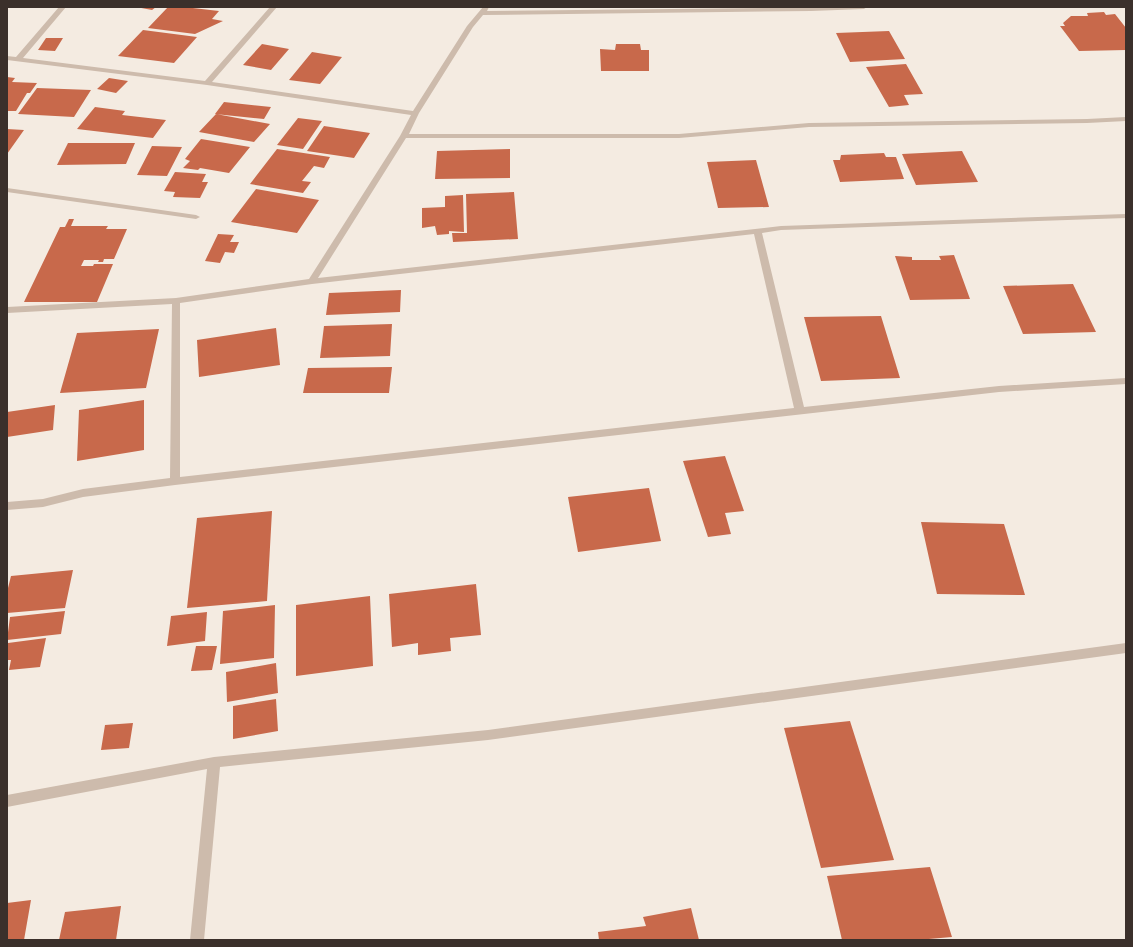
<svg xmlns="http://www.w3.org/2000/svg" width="1133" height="947" font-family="Poppins,sans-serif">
	<rect width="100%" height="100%" fill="#f4ebe1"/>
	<path fill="#c8694b" d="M 136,7 L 156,7 L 152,10 Z
		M 168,7 L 184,7 L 219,11 L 212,19 L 223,21 L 195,34 L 148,28 Z
		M 1104,12 L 1106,15 L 1115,14 L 1126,28 L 1126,50 L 1079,51 L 1060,26 L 1065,26 L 1063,23 L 1071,16 L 1088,16 L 1087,13 Z
		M 143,30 L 197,37 L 174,63 L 118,56 Z
		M 889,31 L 905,59 L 850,62 L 836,33 Z
		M 46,38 L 63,38 L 55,51 L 38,50 Z
		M 262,44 L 289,49 L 271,70 L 243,65 Z
		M 616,44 L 640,44 L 641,50 L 649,50 L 649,71 L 601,71 L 600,49 L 615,50 Z
		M 312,52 L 342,57 L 320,84 L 289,80 Z
		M 906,64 L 923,94 L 904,95 L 909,105 L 889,107 L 866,67 Z
		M 7,77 L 15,78 L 12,82 L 37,83 L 30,93 L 27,93 L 16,111 L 7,111 Z
		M 109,78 L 128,81 L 116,93 L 97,89 Z
		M 37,88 L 91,90 L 74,117 L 18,114 Z
		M 224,102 L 271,107 L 264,119 L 215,114 Z
		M 95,107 L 125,111 L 122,115 L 166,120 L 153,138 L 77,129 Z
		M 216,114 L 270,124 L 254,142 L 199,132 Z
		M 298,118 L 322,121 L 303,149 L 277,145 Z
		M 324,126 L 370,133 L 354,158 L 307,151 Z
		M 7,129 L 24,130 L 7,154 Z
		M 201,139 L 250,147 L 229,173 L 200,168 L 198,170 L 183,168 L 190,161 L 185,159 Z
		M 68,143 L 135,143 L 126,164 L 57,165 Z
		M 152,146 L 182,147 L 167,176 L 137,175 Z
		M 277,149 L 330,157 L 324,168 L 314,166 L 302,181 L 311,182 L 303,193 L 250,184 Z
		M 510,149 L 510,178 L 435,179 L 437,151 Z
		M 962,151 L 978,182 L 916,185 L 902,154 Z
		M 884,153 L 886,157 L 896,157 L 904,179 L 840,182 L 833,160 L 840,160 L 841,155 Z
		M 756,160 L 769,207 L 718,208 L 707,162 Z
		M 175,172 L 206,174 L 202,182 L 208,182 L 200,198 L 173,197 L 175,192 L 164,191 Z
		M 256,189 L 319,200 L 297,233 L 231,222 Z
		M 514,192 L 518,239 L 453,242 L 452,233 L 467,233 L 466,194 Z
		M 463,195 L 464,232 L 449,231 L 449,234 L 437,235 L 435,226 L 422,228 L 422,208 L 445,207 L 445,196 Z
		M 69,219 L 74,219 L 71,226 L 108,226 L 106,229 L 127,229 L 114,259 L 104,259 L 103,262 L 98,262 L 99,260 L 84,260 L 81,266 L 93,266 L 94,264 L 113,264 L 97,302 L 24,302 L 60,227 L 65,227 Z
		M 218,234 L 234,235 L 230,242 L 239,242 L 234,253 L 225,252 L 220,263 L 205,261 Z
		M 954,255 L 970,299 L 910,300 L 895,256 L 912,257 L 912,260 L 941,260 L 939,256 Z
		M 1073,284 L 1096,332 L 1023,334 L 1003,286 Z
		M 401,290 L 400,312 L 326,315 L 329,293 Z
		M 881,316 L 900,378 L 821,381 L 804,317 Z
		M 392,324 L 390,356 L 320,358 L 324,326 Z
		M 276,328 L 280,365 L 199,377 L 197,340 Z
		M 159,329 L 146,388 L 60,393 L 77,333 Z
		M 392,367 L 389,393 L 303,393 L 308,368 Z
		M 144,400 L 144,450 L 77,461 L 79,410 Z
		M 55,405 L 53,430 L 7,437 L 7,412 Z
		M 725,456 L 744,511 L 725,513 L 731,534 L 708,537 L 683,461 Z
		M 649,488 L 661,541 L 578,552 L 568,497 Z
		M 272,511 L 267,601 L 187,608 L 197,518 Z
		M 921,522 L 1004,524 L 1025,595 L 937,594 Z
		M 73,570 L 65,608 L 7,613 L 7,592 L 11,576 Z
		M 476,584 L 481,635 L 450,638 L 451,651 L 418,655 L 418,643 L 392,647 L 389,594 Z
		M 370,596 L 373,666 L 296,676 L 296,605 Z
		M 275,605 L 274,658 L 220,664 L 223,611 Z
		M 65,611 L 61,634 L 7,640 L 10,617 Z
		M 207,612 L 205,641 L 167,646 L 171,616 Z
		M 46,638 L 40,667 L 9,670 L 11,660 L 7,660 L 8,643 Z
		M 196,646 L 217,646 L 212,670 L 191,671 Z
		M 276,663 L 278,693 L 227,702 L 226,672 Z
		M 276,699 L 278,731 L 233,739 L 233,706 Z
		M 850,721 L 894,860 L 821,868 L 784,728 Z
		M 133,723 L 129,748 L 101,750 L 105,725 Z
		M 930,867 L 952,937 L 917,940 L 842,940 L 827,876 Z
		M 31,900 L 24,940 L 7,940 L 7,903 Z
		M 121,906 L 116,940 L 59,940 L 65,912 Z
		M 691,908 L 699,940 L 599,940 L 598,932 L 646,926 L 643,917 Z"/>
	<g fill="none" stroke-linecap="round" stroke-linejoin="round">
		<path fill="#cdbbac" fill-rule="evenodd" d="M 59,7 L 66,7 L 23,58 L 205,81 L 270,7 L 277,7 L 212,82 L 413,111 L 467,26 L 483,7 L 489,7 L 487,11 L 867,7 L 864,9 L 811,11 L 483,15 L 473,27 L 419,113 L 409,134 L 679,134 L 809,123 L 1087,119 L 1126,117 L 1126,121 L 1087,123 L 809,127 L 679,138 L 406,138 L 318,278 L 781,226 L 1126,214 L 1126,218 L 781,230 L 762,233 L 804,407 L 999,386 L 1126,378 L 1126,384 L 999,392 L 175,485 L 83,497 L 43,507 L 7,510 L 7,502 L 43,499 L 83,489 L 170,478 L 172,304 L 7,313 L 7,307 L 176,298 L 309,279 L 400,136 L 411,115 L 207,85 L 7,60 L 7,56 L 16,57 ZM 754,234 L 794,408 L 180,477 L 180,303 L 312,284 Z
			M 7,188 L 196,215 L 200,217 L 196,219 L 7,192 Z
			M 1126,643 L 1126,653 L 488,740 L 220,767 L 204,940 L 190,940 L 207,769 L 7,807 L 7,795 L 214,757 L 488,730 Z"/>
	</g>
	<rect width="1133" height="947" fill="none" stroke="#3b302b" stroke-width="16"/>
</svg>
